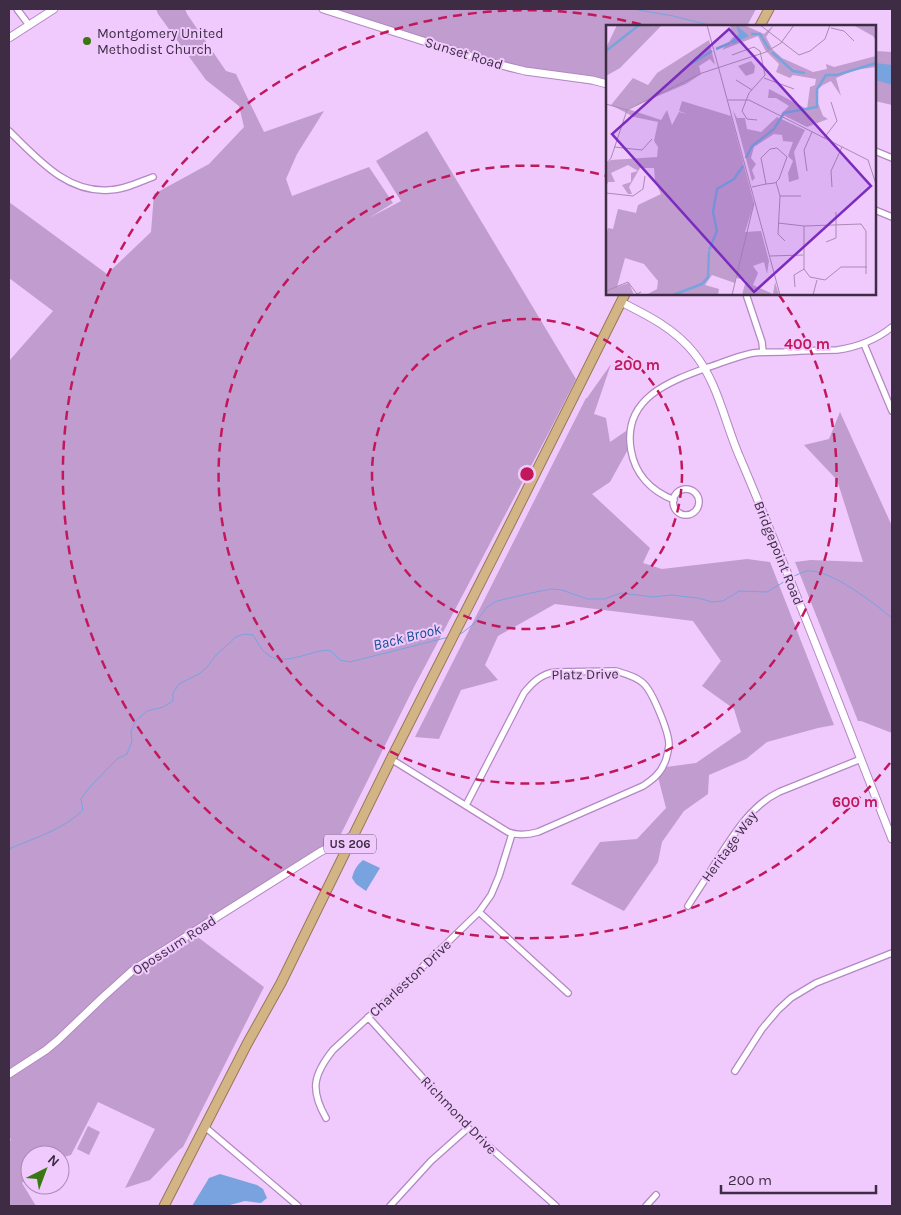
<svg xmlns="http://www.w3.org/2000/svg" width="901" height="1215" font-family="Karla,sans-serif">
	<rect width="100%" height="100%" fill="#f0cafd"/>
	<path fill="#c19ccf" d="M 156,9 L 185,9 L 187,14 L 226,71 L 236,74 L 264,132 L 324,111 L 297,154 L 286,179 L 292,196 L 369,167 L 393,203 L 369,218 L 401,201 L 376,161 L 427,131 L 576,379 L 549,432 L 414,687 L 339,838 L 261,886 L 191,932 L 264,987 L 183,1147 L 179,1150 L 150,1180 L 125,1188 L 155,1129 L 98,1102 L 71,1155 L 60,1158 L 60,1155 L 30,1155 L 30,1177 L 22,1183 L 36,1206 L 9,1206 L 9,1141 L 11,1140 L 9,1136 L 9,361 L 53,311 L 9,278 L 9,202 L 107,274 L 151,232 L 154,194 L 209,164 L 244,127 L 239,106 L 206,80 L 158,14 Z
		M 322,9 L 756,9 L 747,26 L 607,26 L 607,87 L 510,72 Z
		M 875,51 L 892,52 L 892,105 L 875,101 Z
		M 611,364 L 594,414 L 606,418 L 610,442 L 632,427 L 631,444 L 610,482 L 592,494 L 650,548 L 643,563 L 662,569 L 747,559 L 770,562 L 834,725 L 818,728 L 767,742 L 746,759 L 709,775 L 708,794 L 684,811 L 662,842 L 658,862 L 624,911 L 571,884 L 600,842 L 637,839 L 666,808 L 658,777 L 666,767 L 696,763 L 741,732 L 734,709 L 702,686 L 721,661 L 693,621 L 555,604 L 498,636 L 485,665 L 498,680 L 461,690 L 439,739 L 415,737 L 586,398 L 587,398 Z
		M 840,412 L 892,526 L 892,733 L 861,721 L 858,721 L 795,562 L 811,560 L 863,562 L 837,480 L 804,445 L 829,439 Z
		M 88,1126 L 100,1132 L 89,1155 L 77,1149 Z"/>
	<path fill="#79a3de" d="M 875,63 L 892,65 L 892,85 L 879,81 L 875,81 Z
		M 363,860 L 380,868 L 366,891 L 356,884 L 352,878 C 354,870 357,865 363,860 Z
		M 220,1174 L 257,1185 L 263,1189 L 267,1198 L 261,1203 L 245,1201 L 226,1206 L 192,1206 L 209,1178 Z"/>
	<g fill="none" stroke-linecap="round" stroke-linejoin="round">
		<path stroke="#79a3de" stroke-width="1" d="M 633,9 L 673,16 L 713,26
			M 792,577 C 797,575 802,572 807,571 C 829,568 875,604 892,618
			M 458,634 L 462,633 L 475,623 L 487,607 L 497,601 L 531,593 L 551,589 L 562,590 L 587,599 L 604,599 L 621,593 L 653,597 L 671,595 L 698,598 L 712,602 L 723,601 L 739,591 L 767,592 L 787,580
			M 9,849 C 34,838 63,830 83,810 L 81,799 L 88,789 L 117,759 L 127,754 L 132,741 L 131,731 L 135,722 L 147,711 L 163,707 L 173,701 L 173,693 L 179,684 L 199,674 L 207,667 L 216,655 L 236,637 L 244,634 L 253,635 C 257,641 261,650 267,654 C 280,666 305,654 320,651 C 323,650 327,650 331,651 L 340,660 L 350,662 L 449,637"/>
		<g stroke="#b387c3" stroke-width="8">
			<path id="minor" d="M 17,9 L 29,25
				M 9,131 C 37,158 66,193 109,190 C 124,190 139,182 153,177
				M 875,151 L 892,158
				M 875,210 L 892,217
				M 746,294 L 762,342 L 763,352
				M 864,344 L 892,411
				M673 502a13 13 0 1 1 26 0a13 13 0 1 1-26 0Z
				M 674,500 C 651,491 635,474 631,450 C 622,398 670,381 709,367 C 724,362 738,356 753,353 C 763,352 773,352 784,352 C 801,351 819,350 837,350 C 858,347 876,340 892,327
				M 391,759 L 508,832 C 518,836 527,835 538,832 L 643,786 C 652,780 660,774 664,764 C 667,759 668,751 669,745 C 669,732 653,693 644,684 C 637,677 626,674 616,671 L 555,672 C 541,674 532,683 524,693 L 466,805
				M 688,906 C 698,890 709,874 719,857 C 735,832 752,805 779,792 L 861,759
				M 479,912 L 568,993
				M 368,1017 L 468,1128 L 556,1206
				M 735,1071 L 762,1029 L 778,1010 L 791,998 L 816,983 L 892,953
				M 326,1118 C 310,1090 313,1075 333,1050 L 413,976 L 479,912 L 491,895 L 499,876 L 512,834
				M 205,1127 L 298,1206
				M 390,1206 L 431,1161 L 468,1128
				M 646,1206 L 656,1195"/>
		</g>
		<g stroke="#b387c3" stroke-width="9">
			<path id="tertiary" d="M 323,9 L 489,62 L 525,71 L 592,80 L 607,84
				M 9,38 L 54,9
				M 621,302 C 649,316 675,329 694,353 C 719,384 725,425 741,460 C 794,585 842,712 892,839
				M 9,1074 L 46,1050 L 58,1040 L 103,997 L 133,970 L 320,852 L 354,835"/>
		</g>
		<g stroke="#98785a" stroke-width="11">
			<path id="trunk" d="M 760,26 L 769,9
				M 164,1206 L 247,1044 L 281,983 L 391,759 L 513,518 L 625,294"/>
		</g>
		<use href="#minor" stroke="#fff" stroke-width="5.5"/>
		<use href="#tertiary" stroke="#fff" stroke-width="7"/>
		<use href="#trunk" stroke="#d3b484" stroke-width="9"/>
	</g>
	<g fill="none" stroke="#c2185b" stroke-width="2.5" stroke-dasharray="9 6">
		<circle cx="527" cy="474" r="155"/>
		<path d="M779 295A309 309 0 1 1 607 176"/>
		<path d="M890 763A464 464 0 1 1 647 26"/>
	</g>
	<circle fill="#387712" stroke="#f0cafd" stroke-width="2" cx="87" cy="41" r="5"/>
	<g text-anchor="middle" stroke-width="4" stroke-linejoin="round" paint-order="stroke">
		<rect fill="#f0cafd" stroke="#735b7c" stroke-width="1" x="324" y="834.5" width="52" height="19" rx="4"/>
		<g font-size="12" font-weight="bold" fill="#3e2c45">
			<text x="350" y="848">US 206</text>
		</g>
		<g font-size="14" fill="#3e2c45" stroke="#f0cafd" text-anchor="start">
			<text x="97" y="38">Montgomery United<tspan x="97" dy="16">Methodist Church</tspan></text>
		</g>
		<g font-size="14" fill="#3e2c45" stroke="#f0cafd">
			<text transform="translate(464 53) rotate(17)" y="5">Sunset Road</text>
			<text transform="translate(779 553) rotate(68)" y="5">Bridgepoint Road</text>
			<text transform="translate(585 674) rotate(-1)" y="5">Platz Drive</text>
			<text transform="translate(729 846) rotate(-54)" y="5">Heritage Way</text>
			<text transform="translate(174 945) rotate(-33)" y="5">Opossum Road</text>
			<text transform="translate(410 978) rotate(-43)" y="5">Charleston Drive</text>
			<text transform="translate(459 1115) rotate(46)" y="5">Richmond Drive</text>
		</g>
		<g font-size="15" font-style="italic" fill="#184e94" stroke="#f0cafd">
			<text transform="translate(407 637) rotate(-14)" y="5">Back Brook</text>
		</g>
	</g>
	<g transform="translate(606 25)">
		<rect width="270" height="270" fill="#f0cafd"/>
		<path d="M 11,0 L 56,0 L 14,43 L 0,51 L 0,23 ZM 124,0 L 138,0 L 158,9 L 168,0 L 160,12 L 167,25 L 176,33 L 207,47 L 221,44 L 220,39 L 228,42 L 270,31 L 270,42 L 248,45 L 230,53 L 235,71 L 225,56 L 217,60 L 212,64 L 212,78 L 217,91 L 222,94 L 201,102 L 175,89 L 183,81 L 170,73 L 162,73 L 163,64 L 201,84 L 204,62 L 209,60 L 210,54 L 187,50 L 184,53 L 170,47 L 173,39 L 159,25 L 152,11 L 116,25 L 130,9 L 126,10 ZM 247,0 L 270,0 L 270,16 L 267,11 ZM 103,15 L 109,40 L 104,34 L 93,41 L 95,49 L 80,59 L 22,84 L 55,95 L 61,85 L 66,100 L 73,87 L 81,89 L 73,86 L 76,76 L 125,91 L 148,178 L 139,207 L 155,206 L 163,236 L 161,249 L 158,237 L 147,241 L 152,248 L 147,260 L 167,269 L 169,257 L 173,270 L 136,270 L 140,255 L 130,253 L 129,258 L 106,250 L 99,260 L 113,264 L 112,270 L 40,270 L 51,264 L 52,256 L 38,239 L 19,233 L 11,262 L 23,258 L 28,270 L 0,270 L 0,210 L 2,203 L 7,204 L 12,184 L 30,188 L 32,180 L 55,169 L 49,156 L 48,143 L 34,143 L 23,162 L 26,169 L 22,169 L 16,160 L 25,157 L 25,148 L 32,146 L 22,140 L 5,148 L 9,157 L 2,157 L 0,162 L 0,139 L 5,135 L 51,132 L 52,122 L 48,116 L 52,97 L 28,92 L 5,80 L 27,53 L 42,60 L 51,48 ZM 145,36 L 149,41 L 148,48 L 140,51 L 132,41 ZM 127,85 L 131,93 L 139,93 L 141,104 L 155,107 L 171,92 L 199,105 L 188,127 L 193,154 L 183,157 L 182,148 L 187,136 L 182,131 L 187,117 L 177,116 L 176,110 L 168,109 L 148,122 L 145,133 L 150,139 L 146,145 L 149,153 L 146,156 Z" fill="#c19ccf"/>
		<path d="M 130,0 L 143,11 L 127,19 L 124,17 L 133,9 Z" fill="#79a3de"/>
		<path fill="none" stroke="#79a3de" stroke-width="2.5" d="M 145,9 L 154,9 L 163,24M 110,24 L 124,18M 0,26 L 33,0M 166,27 L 187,46 L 199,48M 83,40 L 106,26M 140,133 L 146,121 L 168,104 L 178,88 L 211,82 L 211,64 L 220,50 L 231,50 L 270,38M 103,225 L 111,206 L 107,187 L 111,164 L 128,154 L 137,141M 67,270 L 96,259 L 102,252 L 103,226"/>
		<path fill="none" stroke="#a98bb3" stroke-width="1" d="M 101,0 L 174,270M 154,0 L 193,30 L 204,26 L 219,14 L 224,0M 225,3 L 238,6 L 248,16M 126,30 L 148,22 L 154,26 L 159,50 L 143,68 L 136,86 L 141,94 L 151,95M 158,53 L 188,64M 130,55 L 146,65M 122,75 L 143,75 L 262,135 L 270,159M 0,79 L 21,85M 218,113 L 231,96 L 225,77M 8,122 L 36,125 L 46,114M 0,139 L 5,133 L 21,85 L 96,48 L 160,27 L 175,18 L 188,0M 201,146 L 198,125 L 206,107M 170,157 L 174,171 L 172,209 L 179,216M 146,162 L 160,159 L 169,158 L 173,154 L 181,132 L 171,123 L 164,124 L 155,133 L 160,159M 226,162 L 225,146 L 236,122M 0,168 L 27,171 L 37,164 L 39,151M 174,171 L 195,171M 172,198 L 198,201 L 255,199 L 260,206 L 260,249M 198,201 L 198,244 L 204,252 L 219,255 L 235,242 L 261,242M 220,217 L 230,213 L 230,187M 164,231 L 197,230M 189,262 L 188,250 L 198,244M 0,266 L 22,257 L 31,269 L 35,267M 126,270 L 148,178M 207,270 L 211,255"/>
		<path fill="#7b2cbf" fill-opacity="0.15" stroke="#7b2cbf" stroke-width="2.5" d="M 123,4 L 265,161 L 148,267 L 6,109 Z"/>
		<rect width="270" height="270" fill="none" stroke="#3e2c45" stroke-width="2.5"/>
	</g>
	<circle cx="527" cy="474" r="8" fill="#c2185b" stroke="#f0cafd" stroke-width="2.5"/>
	<g font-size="15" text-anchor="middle" font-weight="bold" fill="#c2185b" stroke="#f0cafd" stroke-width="4" stroke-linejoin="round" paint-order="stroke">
		<text x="807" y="349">400 m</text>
		<text x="637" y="370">200 m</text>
		<text x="855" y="807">600 m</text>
	</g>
	<rect width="901" height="1215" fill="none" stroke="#3e2c45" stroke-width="20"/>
	<g transform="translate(45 1170) rotate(42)"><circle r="24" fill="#f0cafd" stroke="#a98bb3"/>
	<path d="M0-4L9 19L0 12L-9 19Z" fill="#387712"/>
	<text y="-8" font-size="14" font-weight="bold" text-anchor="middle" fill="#3e2c45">N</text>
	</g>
	<path d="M721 1185v8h155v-8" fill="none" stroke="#3e2c45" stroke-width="2.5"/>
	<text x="728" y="1185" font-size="15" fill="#3e2c45" stroke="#f0cafd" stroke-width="4" paint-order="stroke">200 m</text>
</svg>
